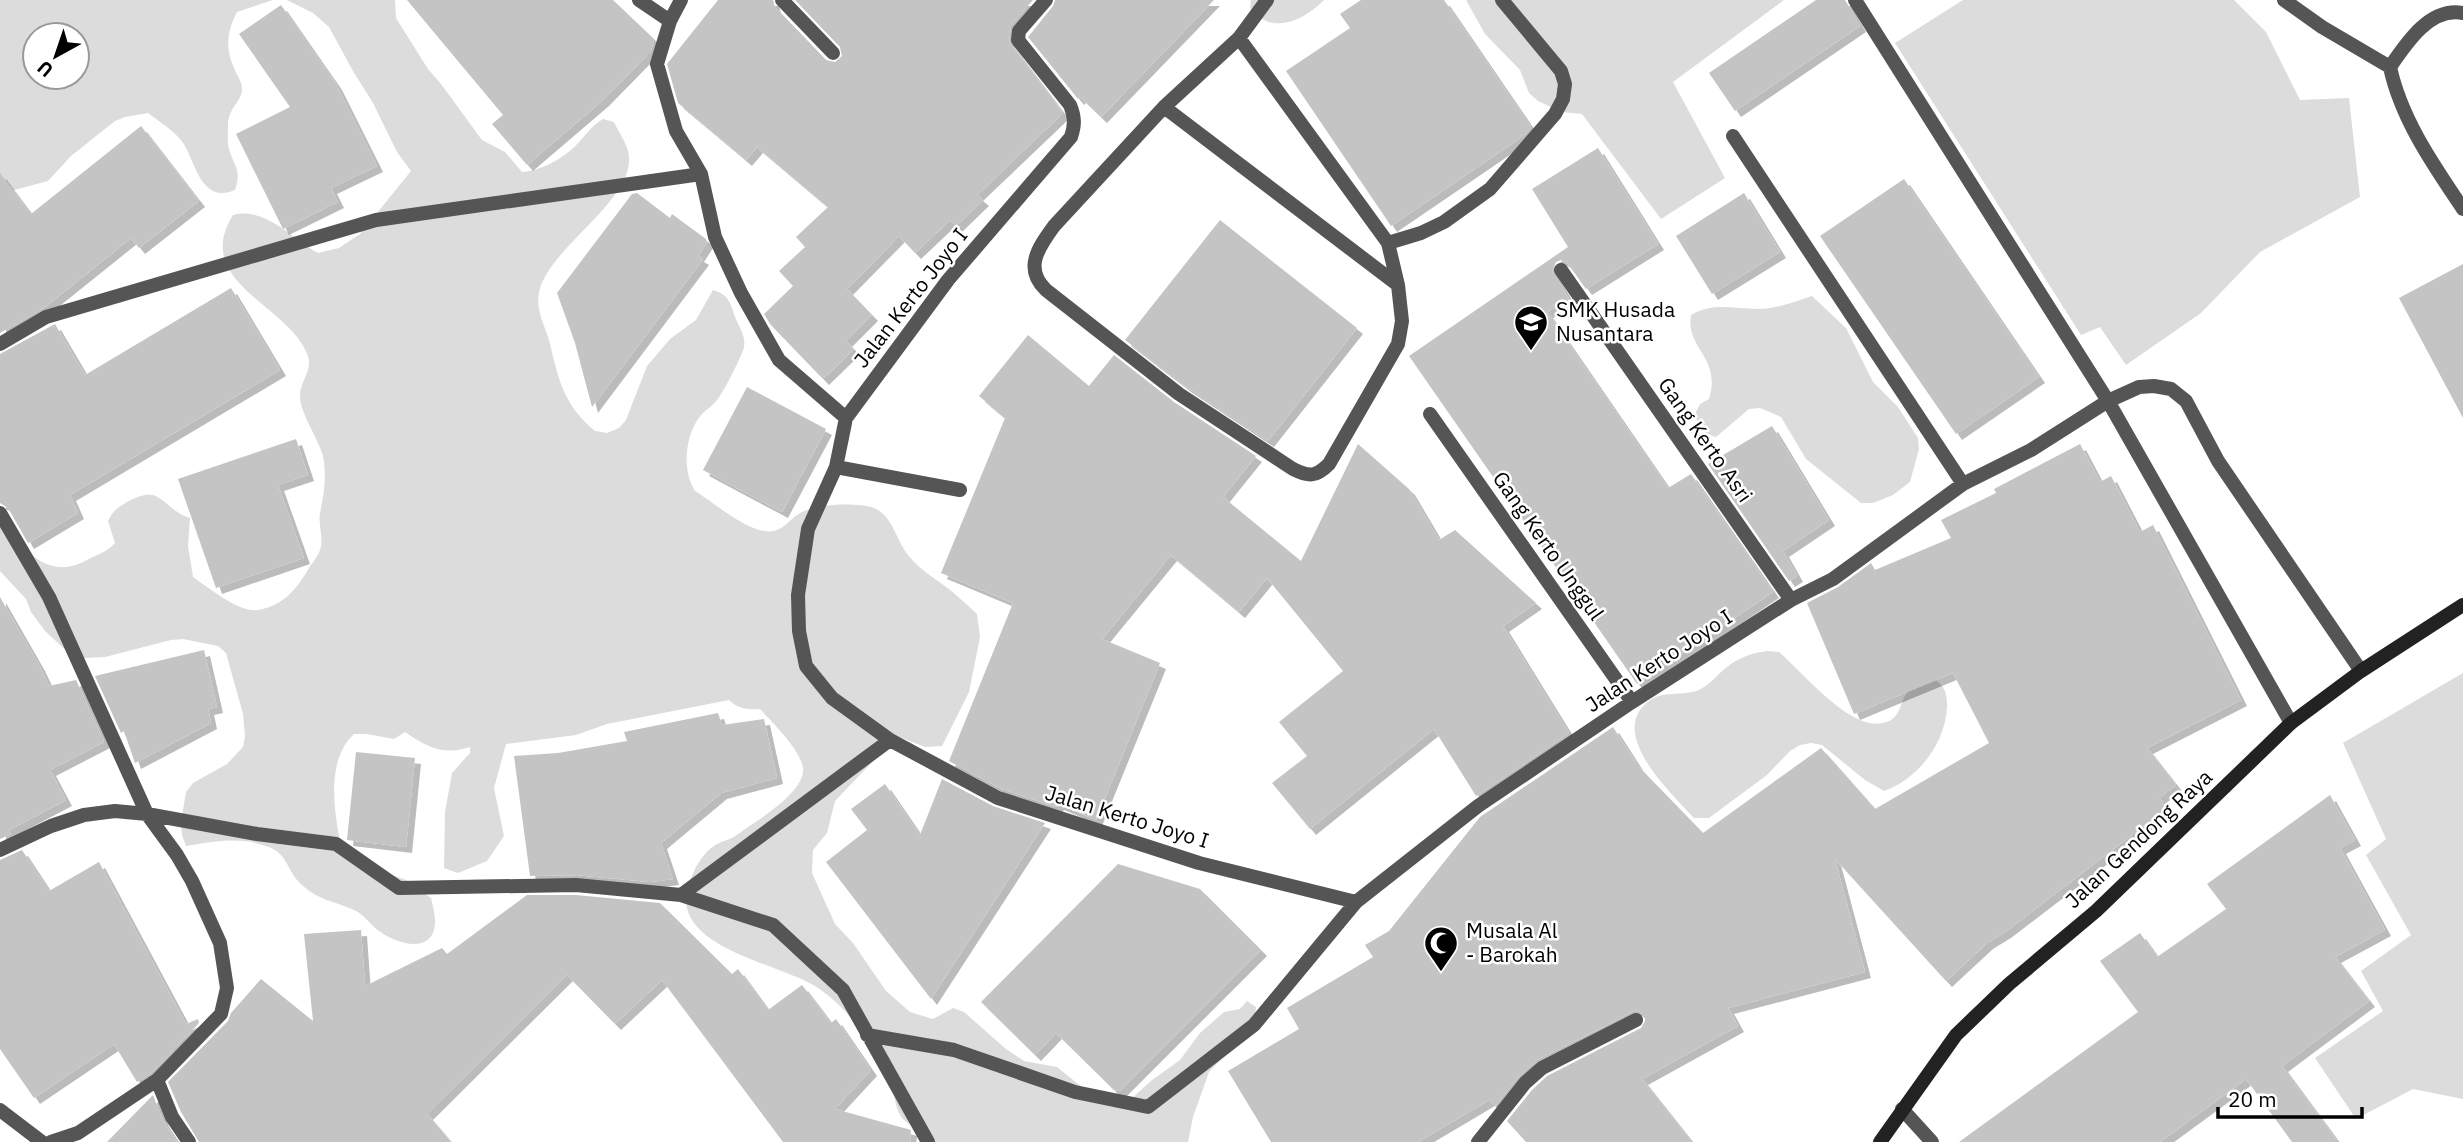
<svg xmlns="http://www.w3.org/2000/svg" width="2463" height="1142" font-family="'IBM Plex Sans',sans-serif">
	<defs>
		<filter id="shadow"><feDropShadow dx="6" dy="6" stdDeviation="0" flood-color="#0004"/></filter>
	</defs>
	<rect width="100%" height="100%" fill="#fff"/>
	<path fill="#dcdcdc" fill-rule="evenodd" d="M 0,0 L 273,0 L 237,12 C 227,31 225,48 234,68 C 236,74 242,81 242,88 C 243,101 227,108 228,127 C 228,134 227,143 229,149 C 234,167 242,169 235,190 C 203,204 196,166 185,146 C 178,133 160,122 148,113 L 125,117 L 115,121 L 71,156 L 48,181 L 10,191 L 0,197 ZM 35,35 L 77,35 L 77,77 L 35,77 Z
		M 287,0 L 395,0 L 396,18 L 428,69 L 441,84 L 482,140 L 505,152 L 522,172 C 539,171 558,161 571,150 C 583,140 589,127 603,119 L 614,122 C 619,133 628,145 629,156 C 633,202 549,247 539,292 C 535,313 547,328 551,348 C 559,383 566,407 595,431 L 607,433 L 619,428 L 626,420 L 647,366 L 670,339 L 696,320 L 713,290 C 729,295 730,302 735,317 C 739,327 746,336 744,347 C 743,354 722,395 717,400 C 712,407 703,411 698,419 C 685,438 682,471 695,491 C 713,502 743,528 764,531 C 782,534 787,521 800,513 C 816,504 857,502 874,508 C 893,516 896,540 908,555 C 919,569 934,578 949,589 C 959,597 968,606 977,614 L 980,637 L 969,692 L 942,746 L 925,747 L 897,736 L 835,801 L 827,833 L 813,850 L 812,873 L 835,924 L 853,943 L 886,991 L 910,1012 L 933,1019 L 953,1008 L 964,1012 L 1006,1049 L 1024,1061 L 1057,1067 L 1082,1087 L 1129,1101 L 1152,1080 L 1180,1060 L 1200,1033 L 1224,1012 L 1240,1009 L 1247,1001 L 1256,1007 L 1254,1025 L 1209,1072 L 1193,1117 L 1188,1142 L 923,1142 L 920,1131 C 915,1127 908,1124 903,1119 C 894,1109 896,1095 891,1084 C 872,1047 853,1011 818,988 C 784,965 688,951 686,901 C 686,884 699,855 714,846 C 721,841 731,840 738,834 C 755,822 806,792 803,768 C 800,749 773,723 760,709 C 748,710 738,709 729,700 L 607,724 L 576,735 L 506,744 L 494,788 L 504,836 L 487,861 L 458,873 L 444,868 L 445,812 L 452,773 L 470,753 L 470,747 C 443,756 427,747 405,732 L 394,739 L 367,734 L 354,734 C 326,760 334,808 340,842 L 383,872 L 406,880 L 431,898 C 433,907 437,920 434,930 C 427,954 393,942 379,931 C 370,925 364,914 354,910 C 332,900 317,901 298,881 C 288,870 286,854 271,848 C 243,836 216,841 186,846 L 182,835 L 181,822 L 186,792 L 193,783 L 227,764 L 243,747 L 245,736 L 243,714 L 226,653 L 218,646 L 183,639 L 171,640 L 105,657 L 82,658 L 71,655 L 45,631 L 31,612 L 26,599 L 0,571 L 0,523 C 25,549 47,582 87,560 C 98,554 106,553 115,543 L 108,521 C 113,511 117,508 127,502 C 163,482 161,509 190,518 L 188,546 L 193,577 C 209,588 239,613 258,610 C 284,605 296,590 309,568 C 312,563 318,556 320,550 C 324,539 318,525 320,513 C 324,493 327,477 323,456 C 318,438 300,413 300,396 C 300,381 313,370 308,356 C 290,305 191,283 233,215 C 265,206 292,239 318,253 L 339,248 L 360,234 L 411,171 L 397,152 L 373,103 L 353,71 L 329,27 L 313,13 Z
		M 1251,0 L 1324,0 C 1303,21 1272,36 1250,8 Z
		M 1466,0 L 1784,0 L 1673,82 L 1725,178 L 1661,219 L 1582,114 L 1561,112 L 1538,101 L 1529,93 L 1520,70 L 1485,34 Z
		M 1963,0 L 2234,0 L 2266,32 L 2300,100 L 2349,98 L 2360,197 L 2260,252 L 2201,313 L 2126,365 L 2100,327 L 2081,335 L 1895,43 Z
		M 1812,296 L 1846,328 L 1873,382 L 1898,407 L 1918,438 L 1919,449 L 1910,482 L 1893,495 L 1873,503 L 1861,503 L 1806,459 L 1781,417 L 1760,408 L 1749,409 L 1716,437 C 1703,433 1698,427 1695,414 L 1700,404 L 1709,399 C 1722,357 1685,349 1691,315 C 1714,302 1733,309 1757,309 C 1776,309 1794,302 1812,296 Z
		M 1768,651 L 1779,652 C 1803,672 1855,738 1889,721 C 1902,715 1900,699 1909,690 C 1916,684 1926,682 1934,679 C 1945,686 1947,693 1947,706 C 1946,743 1918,779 1884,791 L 1865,780 L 1822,745 L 1811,743 L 1800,745 L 1790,751 L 1767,775 L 1709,818 L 1694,818 C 1671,793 1603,730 1652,699 C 1665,691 1684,696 1699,690 C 1707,686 1714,679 1720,673 C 1734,660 1748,653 1768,651 Z
		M 2463,673 L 2463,1099 L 2413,1089 L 2356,1119 L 2315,1058 L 2383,1011 L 2361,971 L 2411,935 L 2366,855 L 2386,839 L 2343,743 Z"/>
	<path fill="#c4c4c4" filter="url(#shadow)" d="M 407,0 L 613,0 L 654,39 L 651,51 L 603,100 L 527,165 L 492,124 L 503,115 Z
		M 718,0 L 773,0 L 775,7 L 826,60 L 835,62 L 842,56 L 840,47 L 795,0 L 1033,0 L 1011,25 L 1009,42 L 1063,113 L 977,195 L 983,200 L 956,226 L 950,220 L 915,253 L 899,236 L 847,289 L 872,315 L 846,341 L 854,349 L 823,379 L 770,324 L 764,314 L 793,286 L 779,271 L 805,247 L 796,237 L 828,207 L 757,147 L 746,160 L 678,103 L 667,64 Z
		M 1055,0 L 1214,0 L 1101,117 L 1080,97 L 1078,99 L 1028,37 L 1053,6 Z
		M 1361,0 L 1444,0 L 1531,127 L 1523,136 L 1391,226 L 1286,71 L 1350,28 L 1340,14 Z
		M 1816,0 L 1845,0 L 1860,26 L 1735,111 L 1709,73 Z
		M 281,5 L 336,84 L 377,166 L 331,188 L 338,202 L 283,229 L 236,134 L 290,107 L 239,34 Z
		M 141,126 L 199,201 L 139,248 L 131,238 L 45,307 L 0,333 L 0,173 L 31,214 Z
		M 1598,148 L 1658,244 L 1586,289 L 1568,264 L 1561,260 L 1556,262 L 1552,271 L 1569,299 L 1547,312 L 1668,488 L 1691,474 L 1773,592 L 1637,684 L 1409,356 L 1568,247 L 1532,189 Z
		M 1904,179 L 2039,377 L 1956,434 L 1820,236 Z
		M 637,193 L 670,218 L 672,214 L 706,239 L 707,242 L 698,256 L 703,259 L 592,407 L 575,343 L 557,293 L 632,194 Z
		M 1744,193 L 1780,252 L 1712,294 L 1676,236 Z
		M 1220,220 L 1357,328 L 1268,441 L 1185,386 L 1125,340 Z
		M 2463,264 L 2463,418 L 2399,298 Z
		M 231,288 L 280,370 L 70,495 L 78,513 L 28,543 L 8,508 L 0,503 L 0,354 L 55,324 L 85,375 Z
		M 1028,335 L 1089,386 L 1114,355 L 1174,402 L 1256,456 L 1223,497 L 1301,561 L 1358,444 L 1409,489 L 1439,540 L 1455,530 L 1536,603 L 1503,626 L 1569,733 L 1476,796 L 1434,729 L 1310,829 L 1272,783 L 1307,756 L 1279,722 L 1343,671 L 1267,578 L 1239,612 L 1171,555 L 1102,639 L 1160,663 L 1096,820 L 1058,804 L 1056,807 L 1002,789 L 949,761 L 1013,603 L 941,573 L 1005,418 L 979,396 Z
		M 747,387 L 826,429 L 782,512 L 703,470 Z
		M 1772,426 L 1829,520 L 1783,551 L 1797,576 L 1789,581 L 1708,464 Z
		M 296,439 L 308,475 L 278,485 L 304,558 L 216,588 L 178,479 Z
		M 2080,444 L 2100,482 L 2111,476 L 2140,532 L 2153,525 L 2241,700 L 2147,748 L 2176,785 L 2159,798 L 2167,808 L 2005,932 L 1987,943 L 1946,981 L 1835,859 L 1865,972 L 1728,1008 L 1738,1026 L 1642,1079 L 1692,1142 L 1526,1142 L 1507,1121 L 1532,1090 L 1547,1076 L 1641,1028 L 1645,1021 L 1645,1016 L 1636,1010 L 1537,1060 L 1518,1077 L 1495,1106 L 1489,1100 L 1418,1142 L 1271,1142 L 1228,1071 L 1299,1029 L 1287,1008 L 1373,957 L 1365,945 L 1389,931 L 1480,817 L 1613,727 L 1638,766 L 1703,833 L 1821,748 L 1875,809 L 1989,743 L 1953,673 L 1854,714 L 1807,603 L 1838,587 L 1871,563 L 1875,570 L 1951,538 L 1941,520 L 1996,493 L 1994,489 Z
		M 0,597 L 39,665 L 49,686 L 76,680 L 104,742 L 50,770 L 66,800 L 9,830 L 11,834 L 0,839 Z
		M 204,650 L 217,707 L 208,709 L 211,723 L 135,763 L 124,731 L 121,733 L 95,676 Z
		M 718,713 L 722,725 L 764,719 L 777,778 L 721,793 L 661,843 L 673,879 L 650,882 L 577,875 L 530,876 L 514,756 L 558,753 L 627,741 L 624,732 Z
		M 356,752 L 415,758 L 406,847 L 347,840 Z
		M 942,779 L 993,806 L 1045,823 L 931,999 L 826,862 L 867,830 L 851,809 L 885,784 L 920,835 Z
		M 2330,795 L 2355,840 L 2340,848 L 2385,930 L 2335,957 L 2369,1001 L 2282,1066 L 2338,1142 L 2292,1142 L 2246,1079 L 2160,1142 L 1959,1142 L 2138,1012 L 2100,961 L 2140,933 L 2157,957 L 2226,909 L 2207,884 Z
		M 22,850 L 49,891 L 99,862 L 186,1024 L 198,1019 L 199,1023 L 151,1073 L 137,1082 L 114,1044 L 34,1098 L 0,1049 L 0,860 Z
		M 1118,864 L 1200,889 L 1261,950 L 1120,1091 L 1114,1090 L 1056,1033 L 1035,1055 L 981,1002 Z
		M 527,895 L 576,895 L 660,903 L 732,974 L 738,969 L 768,1010 L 802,985 L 831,1023 L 836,1019 L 871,1070 L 835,1109 L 911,1130 L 910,1142 L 783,1142 L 662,980 L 615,1024 L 567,975 L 427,1114 L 451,1142 L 199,1142 L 181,1112 L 168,1082 L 228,1021 L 231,1013 L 261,979 L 313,1021 L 304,934 L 361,930 L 365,986 L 442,948 L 447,954 Z
		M 153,1095 L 163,1121 L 177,1142 L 107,1142 Z"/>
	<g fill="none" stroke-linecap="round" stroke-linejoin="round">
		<path stroke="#555" stroke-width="14" d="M 639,0 L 670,21
			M 681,0 L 670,21 L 657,64 L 676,131 L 701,174 L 715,237 L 741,293 L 779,360 L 846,418
			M 782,0 L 833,53
			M 1046,0 L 1019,31 L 1018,40 L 1070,105 C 1075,117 1075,125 1071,137 L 948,280 L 846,418 L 836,467 L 808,529 L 798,595 L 799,631 L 806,666 L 832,698 L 890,740 L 998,798 L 1199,863 L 1356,902 L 1478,806 L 1632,702 L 1791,600 L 1833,579 L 1963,484 L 2031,450 L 2108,401 L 1855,0
			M 2284,0 L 2322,27 L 2390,67
			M 2463,13 C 2430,7 2407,42 2390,67 C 2401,119 2434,166 2463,209
			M 1239,38 L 1388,243 L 1398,285 L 1402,321 L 1398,344 L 1329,464 C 1316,477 1309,477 1293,469 L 1179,394 L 1046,290 C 1023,268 1039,247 1054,226 L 1164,107 L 1239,38 L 1267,0
			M 1164,107 L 1398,285
			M 1733,136 L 1963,484
			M 1388,243 L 1421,233 L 1444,222 L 1490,189 L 1555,114 L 1563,99 L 1565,84 L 1561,71 L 1502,0
			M 1561,270 L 1791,600
			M 0,344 L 46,317 L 376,220 L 701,174
			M 1430,414 L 1632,702
			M 836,467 L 960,490
			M 0,513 L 49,597 L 147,814 L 177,855 L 192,881 L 220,943 L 227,988 L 221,1014 L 157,1080 L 172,1117 L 189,1142
			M 2291,723 L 2108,401 L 2139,387 L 2154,386 L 2171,389 L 2186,401 L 2218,461 L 2361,671
			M 0,850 L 51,826 L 84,815 L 115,811 L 147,814 L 257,834 L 336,844 L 399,888 L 576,885 L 681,895 L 890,740
			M 681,895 L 773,925 L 843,990 L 928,1142
			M 867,1035 L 954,1050 L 1075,1092 L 1148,1107 L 1254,1025 L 1356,902
			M 1902,1109 L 1932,1142
			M 0,1110 L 42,1142
			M 51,1142 L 78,1133 L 157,1080
			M 1478,1142 L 1525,1083 L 1542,1068 L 1636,1020"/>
		<path stroke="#222" stroke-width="14" d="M 1880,1142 L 1956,1035 L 2009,984 L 2096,911 L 2291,723 L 2361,671 L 2463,605"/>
	</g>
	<defs>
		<g id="school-pin" transform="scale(1.75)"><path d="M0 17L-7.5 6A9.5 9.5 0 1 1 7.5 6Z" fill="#000" stroke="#fff"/><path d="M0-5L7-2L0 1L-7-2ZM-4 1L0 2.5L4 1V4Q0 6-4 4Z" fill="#fff"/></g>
		<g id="mosque-pin" transform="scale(1.75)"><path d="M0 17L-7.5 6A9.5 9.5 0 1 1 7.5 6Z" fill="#000" stroke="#fff"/><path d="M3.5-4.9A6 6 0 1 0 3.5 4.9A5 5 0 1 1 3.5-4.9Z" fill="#fff"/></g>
	</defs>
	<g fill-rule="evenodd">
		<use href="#school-pin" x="1531" y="322"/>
		<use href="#mosque-pin" x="1441" y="943"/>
	</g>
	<g text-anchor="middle" stroke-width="5" stroke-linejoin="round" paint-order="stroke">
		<g font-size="21" fill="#000" stroke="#fff">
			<text transform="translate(911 298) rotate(-52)" y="7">Jalan Kerto Joyo I</text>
			<text transform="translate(1705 440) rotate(55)" y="7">Gang Kerto Asri</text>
			<text transform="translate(1548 546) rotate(55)" y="7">Gang Kerto Unggul</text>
			<text transform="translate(1659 661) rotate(-33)" y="7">Jalan Kerto Joyo I</text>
			<text transform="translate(1127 817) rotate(17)" y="7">Jalan Kerto Joyo I</text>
			<text transform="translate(2139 839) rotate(-43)" y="7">Jalan Gendong Raya</text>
		</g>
		<g font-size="21" fill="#000" stroke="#fff" text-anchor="start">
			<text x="1556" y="317">SMK Husada<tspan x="1556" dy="24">Nusantara</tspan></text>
			<text x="1466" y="938">Musala Al<tspan x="1466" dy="24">- Barokah</tspan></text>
		</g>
	</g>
	<g transform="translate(56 56) rotate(220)"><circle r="33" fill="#ffffff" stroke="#999999" stroke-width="2"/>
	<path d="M0-5L12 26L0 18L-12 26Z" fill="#000000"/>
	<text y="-10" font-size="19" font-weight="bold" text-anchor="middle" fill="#000000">U</text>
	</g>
	<path d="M2218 1107v10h144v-10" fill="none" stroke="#000000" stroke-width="3.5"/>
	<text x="2228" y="1107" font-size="21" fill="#000000" stroke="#ffffff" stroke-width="5" paint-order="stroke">20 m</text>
</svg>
